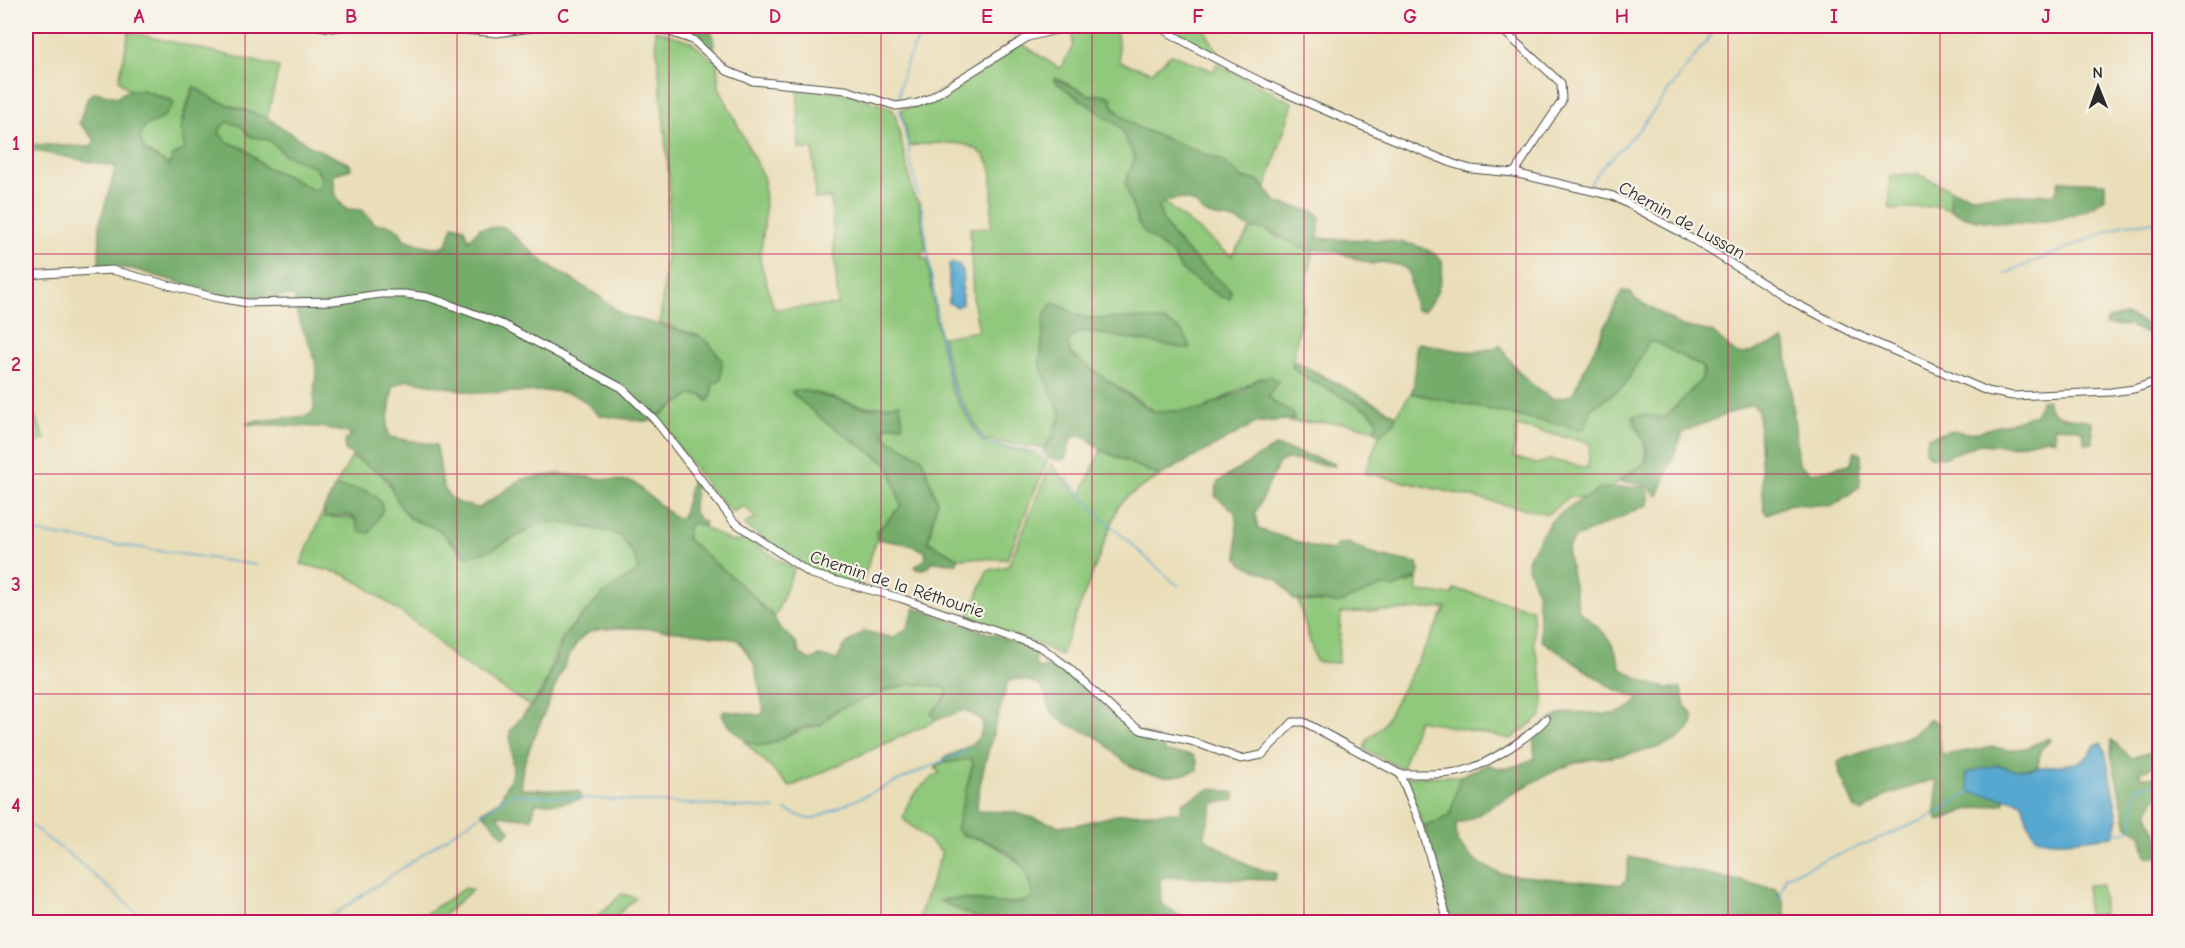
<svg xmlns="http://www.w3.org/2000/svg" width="2185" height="948" font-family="'Comic Neue',sans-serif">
	<rect width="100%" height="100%" fill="#f7f3e8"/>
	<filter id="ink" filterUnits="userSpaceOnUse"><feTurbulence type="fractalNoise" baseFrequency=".0167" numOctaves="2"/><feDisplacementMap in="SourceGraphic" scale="12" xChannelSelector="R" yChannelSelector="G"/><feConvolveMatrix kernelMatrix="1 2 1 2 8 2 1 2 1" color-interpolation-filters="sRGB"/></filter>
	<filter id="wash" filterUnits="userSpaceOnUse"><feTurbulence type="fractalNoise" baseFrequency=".008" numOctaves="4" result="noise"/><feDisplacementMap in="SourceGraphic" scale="24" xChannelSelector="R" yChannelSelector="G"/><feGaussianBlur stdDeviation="1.35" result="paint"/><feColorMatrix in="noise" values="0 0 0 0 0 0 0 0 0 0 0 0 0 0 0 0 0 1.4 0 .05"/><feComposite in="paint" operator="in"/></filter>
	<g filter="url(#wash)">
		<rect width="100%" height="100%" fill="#eadeb9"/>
		<path fill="#90c87b" stroke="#5e7a53" stroke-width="1.5" fill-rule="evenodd" d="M 1085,26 L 1116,26 L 1120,62 L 1152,72 L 1171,54 L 1213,71 L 1217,64 L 1293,103 L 1265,191 L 1259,181 L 1242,178 L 1222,161 L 1137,127 L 1123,118 L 1105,95 L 1090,95 L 1059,80 L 1120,127 L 1135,158 L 1125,183 L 1138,223 L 1174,256 L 1181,270 L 1221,297 L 1231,291 C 1210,270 1162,237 1159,207 L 1163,202 L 1231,256 L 1251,229 L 1266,229 L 1278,237 L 1313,250 L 1292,366 L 1298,373 L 1369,411 L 1377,420 L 1375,430 L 1348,423 L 1289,422 L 1294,419 L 1293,413 L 1275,403 L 1268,395 L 1278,381 L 1258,379 L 1201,410 L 1156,412 L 1086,366 L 1071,354 L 1068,344 L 1072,336 L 1084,331 L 1189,349 L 1157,320 L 1084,318 L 1053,303 L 1045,313 L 1040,365 L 1060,410 L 1062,417 L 1055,427 L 1057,431 L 1043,448 L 984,440 L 954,387 L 942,337 L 979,331 L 973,299 L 970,228 L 991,228 C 991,212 995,180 990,166 C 979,135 934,143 909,146 L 901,109 L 919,105 L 1019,42 L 1060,69 L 1073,46 L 1072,30 Z
			M 1164,26 L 1203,26 L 1220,57 Z
			M 655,30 L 690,41 L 717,64 L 719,87 L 764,179 L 765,216 L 760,260 L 774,309 L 838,305 L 831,198 L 815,199 L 813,149 L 799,149 L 798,88 L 845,93 L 891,108 L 895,113 L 914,197 L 919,202 L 926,251 L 922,252 L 923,259 L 928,259 L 935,317 L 951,389 L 982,442 L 1035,454 L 1047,461 L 1007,559 L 958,558 L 928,542 L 937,501 L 922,458 L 889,440 L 884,431 L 899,404 C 854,417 825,384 792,393 L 824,421 L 889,465 L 901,506 L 876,532 L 877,539 L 860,587 L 814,573 L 744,525 L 756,518 L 744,506 L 732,512 L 710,489 L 657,418 L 691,395 L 702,395 L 707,401 C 720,385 704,353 699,336 L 660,323 L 668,238 L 669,177 Z
			M 129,32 L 279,67 L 267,118 L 215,100 L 193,87 L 181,122 L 185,149 L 173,156 L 169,166 L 144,150 L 140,137 L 145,126 L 163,118 L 172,100 L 143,90 L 129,90 L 119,80 Z
			M 228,122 L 241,126 L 250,136 L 269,140 L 284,154 L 315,167 L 321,177 L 320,188 L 313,190 L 287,176 L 265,167 L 245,149 L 227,142 L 219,133 L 221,127 Z
			M 1918,174 L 1951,190 L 1950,210 L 1936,206 L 1890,210 L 1889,176 Z
			M 1653,341 L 1702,367 L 1702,379 L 1665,418 L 1646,415 L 1633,421 C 1641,436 1649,446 1645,463 L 1620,479 L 1612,488 L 1599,489 L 1588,498 L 1569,497 L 1548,514 L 1365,473 L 1379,435 L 1394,423 L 1396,415 L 1411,393 L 1580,429 L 1588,419 L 1591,409 L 1625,385 L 1648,343 ZM 1517,426 L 1590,443 L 1588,468 L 1551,460 L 1536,464 L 1513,457 Z
			M 26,397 L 45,439 L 26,448 Z
			M 1101,450 L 1160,476 L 1128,496 L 1118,507 L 1061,655 L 1036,643 L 967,620 L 987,571 L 1008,566 L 1051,464 L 1080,497 Z
			M 352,457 L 381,473 L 413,520 L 438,529 L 463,554 L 467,556 L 507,542 L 543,522 L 553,521 L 610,532 L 621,537 L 633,552 L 639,570 C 616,584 572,619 560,643 C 547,668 551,683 530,706 L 452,656 L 428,632 L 360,583 L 343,574 L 301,564 L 324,509 L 326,517 C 351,519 350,512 369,533 L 383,509 L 352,489 L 335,487 Z
			M 696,523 L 732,542 L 746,539 L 794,569 L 775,617 L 687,539 L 688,525 Z
			M 1417,578 L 1417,592 L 1452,595 L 1455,589 L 1532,609 L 1534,643 L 1543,683 L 1543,708 L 1541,716 L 1511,739 L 1418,720 L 1402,769 L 1364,749 L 1368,739 L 1382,727 L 1446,608 L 1341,613 L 1338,663 L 1316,662 L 1298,601 L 1340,603 L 1382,586 L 1409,583 Z
			M 912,684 L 945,687 L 948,694 L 931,714 L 937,720 L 790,787 L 745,742 C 771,747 795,729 821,725 C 841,701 881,691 912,684 Z
			M 971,759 L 973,763 L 962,835 C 990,840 1009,853 1029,872 L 1032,898 C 1008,913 960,892 941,901 L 986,922 L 917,922 L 942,852 L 903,819 C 907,797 921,785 939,773 L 935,767 L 944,762 Z
			M 1460,776 L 1450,816 L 1424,827 L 1405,783 L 1406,777 Z
			M 2087,885 L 2102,885 L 2103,915 L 2087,915 Z
			M 465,888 L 472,890 L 436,922 L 413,922 Z
			M 622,894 L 636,898 L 609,922 L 591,922 Z"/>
		<path fill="#74ac6b" stroke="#506c4b" stroke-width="1.5" fill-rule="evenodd" d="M 667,26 L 711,26 L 715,53 L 694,37 Z
			M 1054,78 L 1090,95 L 1105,95 L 1111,97 L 1114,109 L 1137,127 L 1222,161 L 1242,178 L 1259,181 L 1277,203 L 1316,212 L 1320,218 L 1318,238 C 1354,242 1415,233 1442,260 C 1444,278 1437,299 1423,311 L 1415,309 L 1409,272 L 1403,266 L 1381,262 L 1372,264 L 1334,251 L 1304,249 L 1266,229 L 1251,229 C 1230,213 1220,222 1203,212 C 1199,210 1200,208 1197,205 C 1185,196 1169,197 1159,207 C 1162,237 1210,270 1231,291 L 1230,299 L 1221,297 L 1181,270 L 1174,256 L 1145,233 L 1138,223 L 1125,183 L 1135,158 L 1120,127 L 1054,81 Z
			M 194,87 L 215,100 L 267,118 L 310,146 L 350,164 L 351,169 L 334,174 C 333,189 335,198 346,209 L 362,210 L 375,224 C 391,224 397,225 404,239 C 413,242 440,253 447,243 C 450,238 450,230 454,225 L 464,228 L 469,240 L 480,228 L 504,227 L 545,263 L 597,295 L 623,315 L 699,336 L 708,342 L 722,360 L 721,380 L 712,384 L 712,395 L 708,401 L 702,395 L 691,395 L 648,422 L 599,415 L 582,399 L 572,394 L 553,391 L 477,393 L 408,380 L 393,386 L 387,426 L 389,437 L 436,445 C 446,479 432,500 479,508 L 522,479 L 560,474 L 633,482 L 674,517 L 680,518 L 683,515 L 692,480 L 695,480 C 699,498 682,509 705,523 L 704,526 L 696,523 L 688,525 L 687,539 L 753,595 L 762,608 L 770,611 L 780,628 L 796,642 L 800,654 L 810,660 L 819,656 L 837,660 L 844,646 L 864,631 L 893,638 L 907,628 L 915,608 L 1027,646 L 1037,652 L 1034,663 L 1039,669 L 1058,664 L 1116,718 L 1138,732 L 1157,738 L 1165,752 L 1193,755 L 1197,762 L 1197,770 C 1174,780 1146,778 1126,763 C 1117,756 1110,747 1101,740 C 1087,730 1070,728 1056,717 C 1042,704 1054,687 1028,681 C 1020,679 1015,678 1008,680 C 1003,701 972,798 978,811 L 1013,812 L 1060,826 L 1076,825 L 1121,814 L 1181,812 L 1182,803 L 1212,788 L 1234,793 L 1234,800 L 1214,803 L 1204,835 L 1207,840 L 1251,867 L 1276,873 L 1275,880 L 1164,877 L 1160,880 L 1161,903 L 1188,922 L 986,922 L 940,901 C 962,892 1008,913 1032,898 C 1034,868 1008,848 981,839 C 972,835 962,838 956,829 L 973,763 L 971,759 L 946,763 L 944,758 C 961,750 988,742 981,719 L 964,710 L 937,720 L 931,714 L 948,694 L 945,687 L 912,684 L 888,689 L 832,712 L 821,725 C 815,726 807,726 802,728 C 775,738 764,760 735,731 C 729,725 724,721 722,713 L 724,711 L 761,715 L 764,711 L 754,663 L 738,640 C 710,635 603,618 583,636 C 567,651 551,698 542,719 C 535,736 517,771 522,789 L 576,791 L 580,792 L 581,799 L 561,803 L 536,803 L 531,819 L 497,815 L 510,831 L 504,837 L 482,812 L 500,800 L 513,773 L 510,731 L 543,692 L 564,636 L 602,595 L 639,570 C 635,559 631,547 622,538 C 614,530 553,519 542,523 C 518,532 494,555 467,556 L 438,529 L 410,518 L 399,505 L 388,479 L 345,450 L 345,441 L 352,434 L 321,427 L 246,424 L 255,421 L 308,416 L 314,410 C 313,396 316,382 316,368 C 314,343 293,320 295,296 L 233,298 L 133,269 L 99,266 L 100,222 L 116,167 L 26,149 L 26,144 L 91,147 L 95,140 L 79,123 L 88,97 L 95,92 L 117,97 L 129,90 L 143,90 L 174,103 L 163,118 L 145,126 L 140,137 L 144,150 L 169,165 L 173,156 L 185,149 L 180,129 ZM 228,122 L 241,126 L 250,136 L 269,140 L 284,154 L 315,167 L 321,177 L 320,188 L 313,190 L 287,176 L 265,167 L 245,149 L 227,142 L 219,133 L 221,127 Z
			M 2059,181 L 2105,183 L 2105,198 C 2073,227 1986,231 1950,210 L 1951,190 L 1973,196 L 2054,194 L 2057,190 Z
			M 1622,291 L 1631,292 L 1635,299 L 1682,326 L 1712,332 L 1735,353 L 1742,355 L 1784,340 L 1786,344 L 1799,464 L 1812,473 L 1850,464 L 1855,452 L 1861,454 L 1860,486 L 1833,506 L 1790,504 L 1767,514 L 1764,510 L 1758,410 L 1752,404 L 1683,432 L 1658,496 L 1642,483 L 1619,482 L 1645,463 L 1648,451 L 1633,416 L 1646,415 L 1665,418 L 1702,379 L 1704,371 L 1702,367 L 1654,341 L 1648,343 L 1625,385 L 1591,409 L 1585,428 L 1580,429 L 1411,393 L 1414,386 L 1416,345 L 1419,343 C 1446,348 1474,358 1500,345 C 1514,369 1529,385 1553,399 L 1572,395 Z
			M 1053,303 C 1065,306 1074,316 1087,318 C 1118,321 1184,307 1190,349 L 1084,331 L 1072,336 L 1068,344 L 1071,354 L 1145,407 L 1156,412 L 1201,410 L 1241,391 L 1258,379 L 1271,376 L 1278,381 L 1268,396 L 1275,403 L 1293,413 L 1294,419 L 1256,423 L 1160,476 L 1101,450 L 1085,436 L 1072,437 L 1066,457 L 1061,460 L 1048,458 L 1043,448 L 1055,434 L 1055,427 L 1062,417 L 1040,365 L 1045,313 Z
			M 2124,315 C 2141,317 2146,329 2159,330 L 2159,335 L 2148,334 L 2129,326 L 2106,325 L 2108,319 Z
			M 1297,362 L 1396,415 L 1394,423 L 1379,435 L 1375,430 L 1377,420 L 1369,411 L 1298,373 L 1292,364 Z
			M 803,390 L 865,408 L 900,404 L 903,425 L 886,426 L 884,431 L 885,437 L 922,458 L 937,501 L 928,542 L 958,558 L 957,563 L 932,562 L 928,567 L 918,570 L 914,567 L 926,559 L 925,551 L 907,544 L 877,539 L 876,532 L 901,506 L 889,465 L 824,421 L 791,392 Z
			M 2047,400 C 2052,424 2075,415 2092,422 L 2093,443 L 2085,443 L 2082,431 L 2076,428 L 2054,427 L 2055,440 L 2047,438 L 2011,446 L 1979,444 L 1945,457 L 1929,456 L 1925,450 L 1928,437 L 1953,430 L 1965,433 L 1978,432 L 2035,415 L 2041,401 Z
			M 1275,446 L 1334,463 L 1335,466 L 1286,459 L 1279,463 L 1255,513 L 1258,529 L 1316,548 L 1334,550 L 1337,544 L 1348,543 L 1378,556 L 1417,563 L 1419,571 L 1417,578 L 1393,588 L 1382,586 L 1340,603 L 1294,600 L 1278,579 L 1242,564 L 1238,557 L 1236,516 L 1234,511 L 1215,496 L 1218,482 Z
			M 1643,486 L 1649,494 L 1649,504 L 1573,539 L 1567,551 L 1579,611 C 1601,629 1614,638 1620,667 C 1639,680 1658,690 1681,688 L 1685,706 L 1693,714 C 1697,752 1608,756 1583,761 C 1557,767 1528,785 1504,799 C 1487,808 1475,819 1456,824 L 1457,842 L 1476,862 L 1501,874 L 1621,885 L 1626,881 L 1629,857 L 1776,889 L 1783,900 L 1787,922 L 1452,922 L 1424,827 L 1450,816 L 1460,776 L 1488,764 C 1504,773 1520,765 1535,758 L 1533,732 C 1542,726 1555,715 1565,713 C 1597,708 1611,726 1640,699 L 1612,688 L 1541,640 L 1537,591 L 1527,564 L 1528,557 L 1550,522 L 1580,499 L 1588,498 L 1599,489 Z
			M 335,487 C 355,489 377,487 383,509 L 370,533 L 359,531 L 355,518 L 347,515 L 325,517 L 324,509 Z
			M 1930,719 L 1938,723 L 1941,753 L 1944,755 L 1992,747 L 2008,750 L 2026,748 L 2049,738 L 2051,740 L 2040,750 L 2038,767 L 2015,770 L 1998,765 L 1970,792 L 2007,797 L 2004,803 L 1967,810 L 1938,821 C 1931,808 1941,793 1935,779 L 1887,795 L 1862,812 L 1855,809 L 1840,774 L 1838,761 L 1912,735 Z
			M 2112,740 L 2131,758 L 2159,750 L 2159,764 L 2139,772 L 2142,777 L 2159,777 L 2159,793 C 2143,810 2149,819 2158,837 C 2161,842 2160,851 2159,857 L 2146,857 L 2141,834 L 2127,826 L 2111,754 Z"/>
		<path fill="#56a8d1" stroke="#406a7e" stroke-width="1.5" d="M 952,263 L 959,265 L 963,271 L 962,304 L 957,307 L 949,303 L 949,265 Z
			M 2101,743 L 2105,750 L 2118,818 L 2114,836 C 2097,837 2048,847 2036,836 C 2028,829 2025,811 2021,801 L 1970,792 L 1966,773 L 1998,765 L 2015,770 L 2077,763 L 2089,755 L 2096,744 Z"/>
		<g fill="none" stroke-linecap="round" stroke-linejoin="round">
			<path stroke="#56a8d1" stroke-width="1.5" d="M 899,103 C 899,72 910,50 928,26
				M 900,109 L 910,155
				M 910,159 L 918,194
				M 1590,183 L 1603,166 L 1638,131 L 1718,26
				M 921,203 L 940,336 L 952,387 L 981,438 L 989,444 L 1050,454
				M 2004,274 L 2126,224 L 2160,221
				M 1065,476 L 1098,514 L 1178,586
				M 26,531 L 256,565
				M 2006,781 L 2016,782
				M 786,810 L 807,819 L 813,819 L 969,749
				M 26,822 L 79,862 L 147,922
				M 2115,833 L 2126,832 L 2133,827 L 2134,798 L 2137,787 L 2160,783
				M 1779,900 L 1786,876 L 1931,817 L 1970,792
				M 323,922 L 511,794 L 775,809"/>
		</g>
	</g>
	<g filter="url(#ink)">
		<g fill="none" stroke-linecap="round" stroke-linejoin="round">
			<g stroke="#484640" stroke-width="9">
				<path id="minor" d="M 318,26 L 332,28 L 345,26
					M 422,26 L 497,33 L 545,26
					M 652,26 L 693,40 L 727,71 L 753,81 L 846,90 L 896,106 L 918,103 L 930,98 L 1028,37 L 1072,26
					M 1158,26 C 1251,83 1354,123 1454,164 L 1471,169 L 1514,173 L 1613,196 L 1682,233 L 1795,303 L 1853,333 L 1987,391 L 2013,396 L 2111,392 L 2134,389 L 2160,380
					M 1498,26 L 1561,83 L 1562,101 L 1514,173
					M 26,275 L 112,270 L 213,297 L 247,303 L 333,301 L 380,294 L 405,294 L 427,297 L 443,302 L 504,325 L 622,388 L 655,420 L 734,522 L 811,574 L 900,598 L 1041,647 L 1068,667 L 1120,716 L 1141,730 L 1191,741 L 1241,759 L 1262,755 L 1293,722 L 1304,722 L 1400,774
					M 1400,774 C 1419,774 1439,775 1457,772 C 1482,769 1529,737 1546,719
					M 1400,774 L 1421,825 L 1448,922"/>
			</g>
			<use href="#minor" stroke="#fff" stroke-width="7"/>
		</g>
	</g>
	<path fill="none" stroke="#c2185b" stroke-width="1.5" stroke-opacity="0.55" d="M 245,26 L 245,922M 457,26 L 457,922M 669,26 L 669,922M 881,26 L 881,922M 1092,26 L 1092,922M 1304,26 L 1304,922M 1516,26 L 1516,922M 1728,26 L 1728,922M 1940,26 L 1940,922M 26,254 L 2160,254M 26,474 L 2160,474M 26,694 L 2160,694"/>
	<g text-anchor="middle" stroke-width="4.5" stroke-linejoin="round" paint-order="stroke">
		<g font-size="18" fill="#2b2b2b" stroke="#f7f3e8">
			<text transform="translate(1682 220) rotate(29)" y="6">Chemin de Lussan</text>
			<text transform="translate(897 584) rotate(18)" y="6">Chemin de la Réthourie</text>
		</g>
	</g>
	<rect width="2185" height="948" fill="none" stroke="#f7f3e8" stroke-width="66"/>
	<g transform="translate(2098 87) rotate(359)" stroke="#f7f3e8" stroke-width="4.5" paint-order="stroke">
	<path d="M0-4.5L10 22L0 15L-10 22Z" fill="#2b2b2b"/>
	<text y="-9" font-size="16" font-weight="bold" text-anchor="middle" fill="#2b2b2b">N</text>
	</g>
	<rect x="33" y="33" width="2119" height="882" fill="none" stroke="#c2185b" stroke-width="2"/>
	<g font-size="20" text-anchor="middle" font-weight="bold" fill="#c2185b">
		<text x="139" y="23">A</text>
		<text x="351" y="23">B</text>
		<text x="563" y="23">C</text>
		<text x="775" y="23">D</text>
		<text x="987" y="23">E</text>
		<text x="1198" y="23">F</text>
		<text x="1410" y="23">G</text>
		<text x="1622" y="23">H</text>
		<text x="1834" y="23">I</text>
		<text x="2046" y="23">J</text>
		<text x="16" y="150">1</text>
		<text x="16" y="371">2</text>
		<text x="16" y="591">3</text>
		<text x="16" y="812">4</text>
	</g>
</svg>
